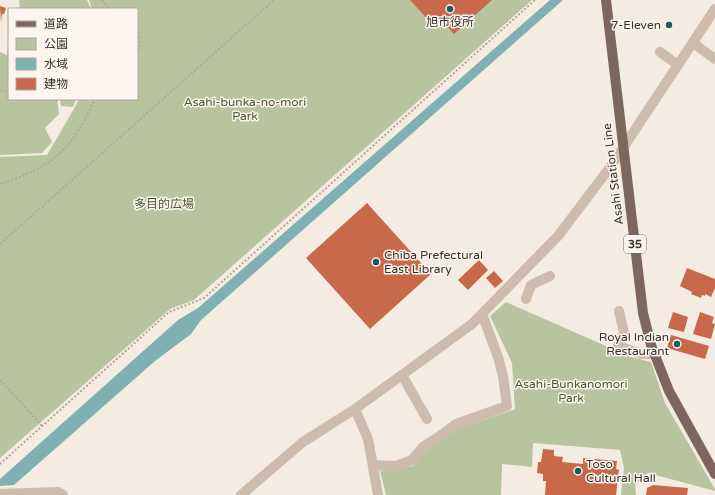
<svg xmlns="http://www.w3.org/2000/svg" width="715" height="495" font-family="'Varela Round','Noto Sans JP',sans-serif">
	<rect width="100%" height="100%" fill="#f4ebe1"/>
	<path fill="#b8c4a0" d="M 19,0 L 87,0 L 91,9 L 20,9 Z
		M 89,0 L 532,0 L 194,300 L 170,309 L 0,458 L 0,157 L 47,155 L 75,107 L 79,99 L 137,99 L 137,9 L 92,9 Z
		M 8,46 L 9,99 L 57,99 L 59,114 L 45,128 L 52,142 L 42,153 L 0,155 L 0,52 L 7,55 Z
		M 60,99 L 76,99 L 73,107 L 61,106 Z
		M 506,302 L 631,357 L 651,362 L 665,403 L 715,489 L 715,491 L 648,473 L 635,485 L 636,495 L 621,495 L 624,468 L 620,450 L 533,443 L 532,467 L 502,464 L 501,495 L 386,495 L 380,471 L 413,466 L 423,453 L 459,428 L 515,409 L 512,363 L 490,316 Z"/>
	<path fill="#7fb0b2" d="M 550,0 L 563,0 L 201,320 L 191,334 L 155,361 L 14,485 L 0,486 L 0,479 L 178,320 L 198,308 Z"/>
	<path fill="#c8694b" d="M 410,0 L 492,0 L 454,34 L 439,17 L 432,24 Z
		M 0,6 L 6,8 L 4,14 L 2,14 L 1,22 Z
		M 367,203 L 431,274 L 370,329 L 306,258 Z
		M 479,260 L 488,270 L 468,290 L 458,280 Z
		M 687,268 L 715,279 L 715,288 L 711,297 L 705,294 L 705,296 L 702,295 L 701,298 L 691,294 L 692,292 L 680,286 Z
		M 494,271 L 503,281 L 495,288 L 486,278 Z
		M 673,312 L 688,317 L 684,332 L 668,328 Z
		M 700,312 L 714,317 L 712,323 L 715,324 L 711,339 L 693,334 Z
		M 671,335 L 709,346 L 705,359 L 667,348 Z
		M 543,449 L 554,450 L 554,456 L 563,457 L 562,462 L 583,464 L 583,458 L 617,461 L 616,469 L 619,470 L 616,495 L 545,495 L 546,481 L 543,481 L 543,474 L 537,473 L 538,462 L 541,462 Z
		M 653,485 L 688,488 L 687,495 L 646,495 L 647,488 Z"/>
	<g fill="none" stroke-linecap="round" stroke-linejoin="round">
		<path stroke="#b9a596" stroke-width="2" stroke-dasharray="2 2" stroke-linecap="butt" d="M 102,0 L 109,9
			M 137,29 C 141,35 141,47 137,53
			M 0,90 L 9,92
			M 48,99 L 59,101
			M 0,184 C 22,177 49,166 64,149 C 77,136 87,115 95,99
			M 0,244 L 274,0
			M 0,380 L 42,426
			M 0,464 L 169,312 L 204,298 L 535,0"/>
		<path stroke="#cdbbac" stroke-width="10" d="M 693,43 L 715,59
			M 660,52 L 678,65
			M 526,299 L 531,285 L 550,276
			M 619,311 L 624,333 L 618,346 L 641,354 L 655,354
			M 402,375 L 427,419
			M 355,409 L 368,439 L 378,495
			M 373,465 L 396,466 L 412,460 L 423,447 L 440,436 L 456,424 L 507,406 L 503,376 L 498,357 L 482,314
			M 0,494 L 58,492 L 63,495
			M 241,495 L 303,442 L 355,409 L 472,324 L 558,236 L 611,166 L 715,9"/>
		<path stroke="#7d675c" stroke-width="10" d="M 606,0 L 643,313 L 651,345 L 669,391 L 715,474"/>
	</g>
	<g fill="#1f5a5e" stroke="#fbf5ee" stroke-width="1.5">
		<circle cx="450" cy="9" r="4"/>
		<circle cx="669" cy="25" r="4"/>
		<circle cx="376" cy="262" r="4"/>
		<circle cx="677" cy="344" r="4"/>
		<circle cx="578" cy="471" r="4"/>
	</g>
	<g text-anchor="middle" stroke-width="3" stroke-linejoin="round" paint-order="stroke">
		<rect fill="#fbf5ee" stroke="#756b66" stroke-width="1" x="624" y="235" width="22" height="18" rx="3"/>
		<g font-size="11" font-weight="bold" fill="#3b302b">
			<text x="635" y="248">35</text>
		</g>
		<g font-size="12" fill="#3b302b" stroke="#fbf5ee" text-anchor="end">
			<text x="450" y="26" text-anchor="middle">旭市役所</text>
			<text x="661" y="29">7-Eleven</text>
			<text x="384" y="259" text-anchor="start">Chiba Prefectural<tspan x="384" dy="14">East Library</tspan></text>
			<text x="669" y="341">Royal Indian<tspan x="669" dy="14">Restaurant</tspan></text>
			<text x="586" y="468" text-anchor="start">Toso<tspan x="586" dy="14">Cultural Hall</tspan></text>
		</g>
		<g font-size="12" fill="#4a5a2e" stroke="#fbf5ee">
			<text x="245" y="106">Asahi-bunka-no-mori<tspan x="245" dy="14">Park</tspan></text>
			<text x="164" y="208">多目的広場</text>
			<text x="571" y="388">Asahi-Bunkanomori<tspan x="571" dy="14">Park</tspan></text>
		</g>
		<g font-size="12" fill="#3b302b" stroke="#fbf5ee">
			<text transform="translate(613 174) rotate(-97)" y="4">Asahi Station Line</text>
		</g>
	</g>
	<rect x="8" y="8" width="130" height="92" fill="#fbf5ee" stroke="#aea6a0"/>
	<rect x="16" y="21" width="20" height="6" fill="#7d675c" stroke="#aea6a0"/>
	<text x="44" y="28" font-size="12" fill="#3b302b">道路</text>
	<rect x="16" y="38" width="20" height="12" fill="#b8c4a0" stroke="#aea6a0"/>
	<text x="44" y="48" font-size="12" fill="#3b302b">公園</text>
	<rect x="16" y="58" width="20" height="12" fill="#7fb0b2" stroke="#aea6a0"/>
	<text x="44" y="68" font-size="12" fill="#3b302b">水域</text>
	<rect x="16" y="78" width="20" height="12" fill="#c8694b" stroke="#aea6a0"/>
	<text x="44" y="88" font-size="12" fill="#3b302b">建物</text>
</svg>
